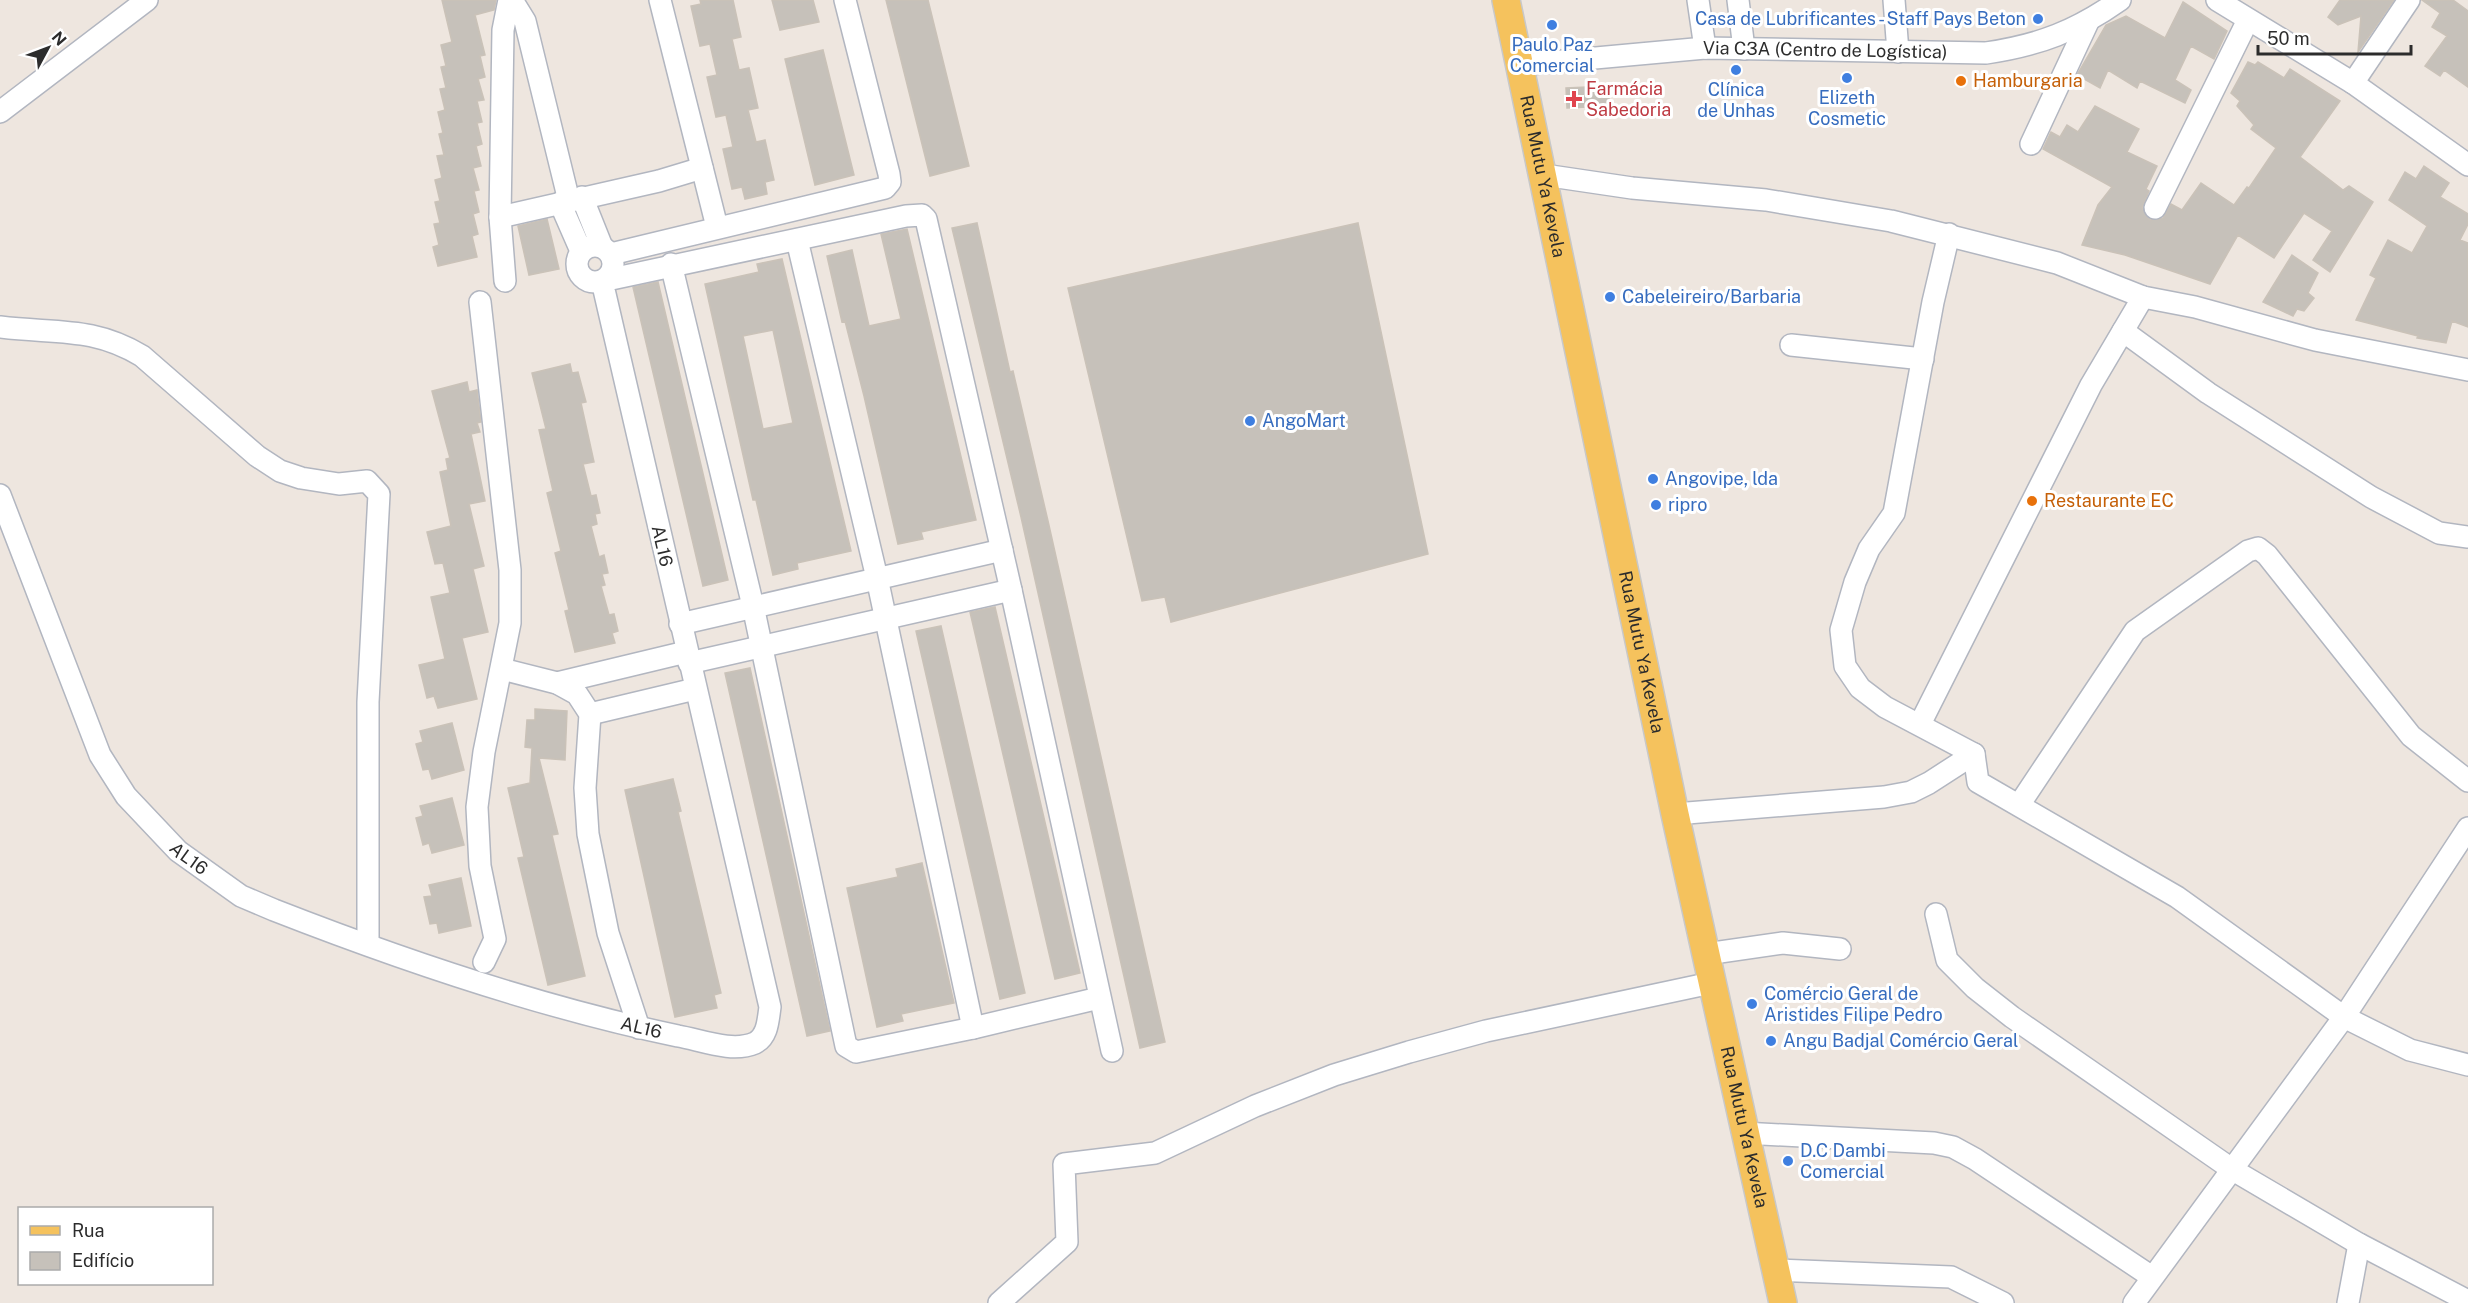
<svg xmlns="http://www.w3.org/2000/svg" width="2468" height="1303" font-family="'Public Sans',sans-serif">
	<rect width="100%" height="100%" fill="#eee6df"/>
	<path fill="#c6c1ba" stroke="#cac2b8" stroke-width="1.5" fill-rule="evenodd" d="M 442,0 L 496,0 L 494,10 L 475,15 L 485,55 L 480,56 L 485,77 L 478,79 L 484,100 L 477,101 L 482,122 L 477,123 L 482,144 L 476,146 L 481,166 L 473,168 L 479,190 L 474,191 L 479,212 L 473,214 L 478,234 L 472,236 L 477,257 L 438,266 L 433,247 L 439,245 L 434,224 L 440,223 L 435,202 L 440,201 L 435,180 L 442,178 L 437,156 L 444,155 L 439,134 L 443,133 L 438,112 L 445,110 L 440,89 L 446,88 L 441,67 L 446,66 L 441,45 L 452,42 Z
		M 700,0 L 733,0 L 741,37 L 732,39 L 739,70 L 749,68 L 758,108 L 748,110 L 756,142 L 765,140 L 774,180 L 765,182 L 767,194 L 745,199 L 742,187 L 732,189 L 723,149 L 733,147 L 726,115 L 716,117 L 707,77 L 717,75 L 710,44 L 700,46 L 691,6 L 701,4 Z
		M 772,0 L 813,0 L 819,22 L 780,30 Z
		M 886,0 L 928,0 L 969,166 L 930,176 Z
		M 2340,0 L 2394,0 L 2358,52 L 2361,16 L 2338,25 L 2328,17 Z
		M 2422,0 L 2453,0 L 2468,11 L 2468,87 L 2444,70 L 2440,76 L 2425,66 L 2447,36 L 2432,27 L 2440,13 Z
		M 2183,2 L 2227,31 L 2214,59 L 2191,46 L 2175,80 L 2191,90 L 2185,103 L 2140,81 L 2137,88 L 2108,70 L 2100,88 L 2077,75 L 2106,25 L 2126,16 L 2165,38 Z
		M 823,50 L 854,175 L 815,185 L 785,59 Z
		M 2248,62 L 2255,65 L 2258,62 L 2284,78 L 2290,69 L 2340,101 L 2300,157 L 2343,190 L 2349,186 L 2373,202 L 2330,272 L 2313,260 L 2332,231 L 2304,213 L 2274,258 L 2238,235 L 2210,284 L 2125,255 L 2082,245 L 2098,205 L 2112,187 L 2043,149 L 2051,132 L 2060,137 L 2067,125 L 2078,132 L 2095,106 L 2139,129 L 2127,152 L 2157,166 L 2146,189 L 2149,191 L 2142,208 L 2150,220 L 2163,218 L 2171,204 L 2182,210 L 2201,183 L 2234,205 L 2247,187 L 2249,188 L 2276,148 L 2251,129 L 2254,125 L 2237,106 L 2240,101 L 2231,93 Z
		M 1609,86 L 1609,106 L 1567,108 L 1566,88 Z
		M 2424,166 L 2449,183 L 2440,197 L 2468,214 L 2468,224 L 2460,240 L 2468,243 L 2468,327 L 2452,321 L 2446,343 L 2417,338 L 2418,336 L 2356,320 L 2376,278 L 2370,275 L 2388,240 L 2412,253 L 2427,226 L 2389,200 L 2405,172 L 2416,179 Z
		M 547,219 L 559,269 L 529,275 L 518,226 Z
		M 977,223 L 1010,372 L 1013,371 L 1048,521 L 1165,1042 L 1140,1048 L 1021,517 L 952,228 Z
		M 1358,223 L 1428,554 L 1171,622 L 1165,597 L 1142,601 L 1068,288 Z
		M 907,229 L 976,520 L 921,532 L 923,539 L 898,544 L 864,396 L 845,321 L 842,322 L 827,256 L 852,250 L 869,326 L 901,319 L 881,234 Z
		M 2292,255 L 2318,273 L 2308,293 L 2314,298 L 2304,311 L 2297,309 L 2293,316 L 2263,302 Z
		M 782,259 L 851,551 L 797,563 L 798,569 L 773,575 L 756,500 L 753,500 L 705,284 L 759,272 L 757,264 ZM 773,330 L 793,423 L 763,429 L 743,336 Z
		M 658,282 L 728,580 L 703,586 L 633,287 Z
		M 570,364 L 572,373 L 578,372 L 586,402 L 581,403 L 594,462 L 583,464 L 591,496 L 596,495 L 600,513 L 595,514 L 597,524 L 591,526 L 599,557 L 604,555 L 608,573 L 602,574 L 605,585 L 601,586 L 609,615 L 614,614 L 618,631 L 612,633 L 615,643 L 575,652 L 565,611 L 569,610 L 555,553 L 561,551 L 547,493 L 553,491 L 539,430 L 546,429 L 532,373 Z
		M 467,382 L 469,392 L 477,390 L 481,422 L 477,423 L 480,432 L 471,434 L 485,501 L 469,504 L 484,566 L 473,569 L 488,632 L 462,638 L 477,699 L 438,708 L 434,696 L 427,698 L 419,665 L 445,659 L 431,597 L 450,593 L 443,563 L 435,564 L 427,532 L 451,526 L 440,472 L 448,470 L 446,459 L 450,458 L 432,391 Z
		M 995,607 L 1080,973 L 1055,979 L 970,612 Z
		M 941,626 L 1025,993 L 1000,999 L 916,631 Z
		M 750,668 L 830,1031 L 807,1036 L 725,673 Z
		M 535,709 L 567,711 L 565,760 L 539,758 L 558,834 L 552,835 L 585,976 L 548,985 L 518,858 L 524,857 L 508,788 L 530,783 L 532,748 L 525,747 L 527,720 L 535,720 Z
		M 452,723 L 464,770 L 432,779 L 429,769 L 423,770 L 416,744 L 423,742 L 420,731 Z
		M 673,779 L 681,811 L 678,812 L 721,993 L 714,995 L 717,1008 L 675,1017 L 625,790 Z
		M 452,798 L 464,845 L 432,853 L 429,843 L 423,845 L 416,818 L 423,816 L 420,806 Z
		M 922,863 L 954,1003 L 901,1014 L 903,1021 L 877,1027 L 847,888 L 898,877 L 896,869 Z
		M 461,878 L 471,926 L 439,933 L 437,923 L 430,924 L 424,897 L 432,896 L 429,885 Z"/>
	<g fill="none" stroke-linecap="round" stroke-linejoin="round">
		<g stroke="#b2b6c0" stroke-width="24">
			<g id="minor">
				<path d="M 512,0 L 525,21 L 569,201"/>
				<path d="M 660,0 L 717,227"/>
				<path d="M 1698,0 L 1705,48"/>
				<path d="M 1738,0 L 1744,49"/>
				<path d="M 1894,0 L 1898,52"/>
				<path d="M 2217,0 L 2353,83 L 2468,165"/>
				<path id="s1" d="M 1518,65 L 1705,48 L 1986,53 C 2040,45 2076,31 2120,0"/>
				<path d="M 2353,83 L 2409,0"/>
				<path d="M 0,112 L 147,0"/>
				<path d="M 2031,144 L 2088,22"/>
				<path d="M 1544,175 L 1632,188 L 1766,200 L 1891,221 L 2057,263 L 2143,297 L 2195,307 L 2315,340 L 2468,370"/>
				<path d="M 582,197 L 602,247"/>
				<path d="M 560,203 L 581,251"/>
				<path d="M 2155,208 L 2248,20"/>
				<path d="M 500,217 L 659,181 L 702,168"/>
				<path d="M 1949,234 L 1933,302 L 1894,513 L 1869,549 L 1855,582 L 1841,630 L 1845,666 L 1860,688 L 1885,707 L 1974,754 L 1978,782 L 2177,897 L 2344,1017 L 2410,1050 L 2468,1065"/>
				<path d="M 797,240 L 877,578 L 973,1028"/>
				<circle cx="595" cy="264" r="18"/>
				<path d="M 611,254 L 885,188 L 890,182 L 889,174 L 845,0"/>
				<path d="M 671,264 L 753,606 L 846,1046 L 856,1052 L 973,1028 L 1099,998"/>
				<path d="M 505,281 L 500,217 L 503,30 L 509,0"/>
				<path d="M 480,302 L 510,570 L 510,623 L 484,752 L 477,807 L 480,866 L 495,939 L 484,962"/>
				<path d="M 0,327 C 55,334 92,326 142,356 L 257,456 L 280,471 L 301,478 L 339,484 L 367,481 L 379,494 L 368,702 L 368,943"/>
				<path d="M 2123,331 L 2208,393 L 2371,497 L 2439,533 L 2468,537"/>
				<path d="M 1791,345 L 1923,359"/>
				<path id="s2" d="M 0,495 L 100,755 L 126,796 L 178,851 L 241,896 L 274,910 C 402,960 544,1008 678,1036 C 701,1040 732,1053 755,1043 C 768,1036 768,1020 770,1007 L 602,281 L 906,216 L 922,215 L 926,219 L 1011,590 L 1112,1051"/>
				<path d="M 680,624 L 1002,550"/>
				<path d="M 689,663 L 1011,590"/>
				<path d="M 502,669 L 557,683 L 577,694 L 590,714 L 585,788 L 588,834 L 608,933 L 639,1028"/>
				<path d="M 557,683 L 686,652"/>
				<path d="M 590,714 L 695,689"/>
				<path d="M 1920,724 L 2091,385 L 2143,297"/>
				<path d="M 2019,805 L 2135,631 L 2248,551 L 2258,548 L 2267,555 L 2411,736 L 2468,781"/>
				<path d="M 1675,814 L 1884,797 L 1911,792 L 1929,783 L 1974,754"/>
				<path d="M 1936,914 L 1947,960 L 1975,988 L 2012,1017 L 2233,1170 L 2359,1244 L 2468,1301"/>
				<path d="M 1706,954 L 1783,943 L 1840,949"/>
				<path d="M 1743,1133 L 1934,1143 L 1953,1147 L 1975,1159 L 2152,1277"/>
				<path d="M 1775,1270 L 1951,1277 L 2003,1303"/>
				<path d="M 999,1303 L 1067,1242 L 1064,1164 L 1155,1153 L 1255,1106 L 1334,1075 L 1409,1052 L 1486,1031 L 1711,983"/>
				<path d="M 2134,1303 L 2344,1017 L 2468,828"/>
				<path d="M 2348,1303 L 2359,1244"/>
			</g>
		</g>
		<g stroke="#c8c8c8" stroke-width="30">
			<g id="major">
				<path id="s3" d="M 1506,0 L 1675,814 L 1783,1303"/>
			</g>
		</g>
		<use href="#minor" stroke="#fff" stroke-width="21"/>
		<use href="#major" stroke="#f5c25d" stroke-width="27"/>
	</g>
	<g fill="#3f7fe0" stroke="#fff" stroke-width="2">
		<circle cx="2038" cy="19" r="6"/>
		<circle cx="1552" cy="25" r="6"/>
		<circle cx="1736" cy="70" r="6"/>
		<circle cx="1847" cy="78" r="6"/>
		<circle cx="1610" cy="297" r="6"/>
		<circle cx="1250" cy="421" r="6"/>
		<circle cx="1653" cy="479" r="6"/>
		<circle cx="1656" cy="505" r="6"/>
		<circle cx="1752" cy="1004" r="6"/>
		<circle cx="1771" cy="1041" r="6"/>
		<circle cx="1788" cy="1161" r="6"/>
	</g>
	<g fill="#e8710a" stroke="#fff" stroke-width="2">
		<circle cx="1961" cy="81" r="6"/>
		<circle cx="2032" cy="501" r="6"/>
	</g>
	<path fill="#e0444e" stroke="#fff" stroke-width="2" d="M1571 90h6v6h6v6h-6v6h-6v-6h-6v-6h6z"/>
	<g text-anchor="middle" stroke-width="6" stroke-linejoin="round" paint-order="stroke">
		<g font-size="18" fill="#366cbe" stroke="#fff" text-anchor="start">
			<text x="2026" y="25" text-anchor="end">Casa de Lubrificantes - Staff Pays Beton</text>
			<text x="1552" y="51" text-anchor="middle">Paulo Paz<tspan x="1552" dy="21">Comercial</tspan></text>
			<text x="1736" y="96" text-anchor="middle">Clínica<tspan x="1736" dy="21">de Unhas</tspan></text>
			<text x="1847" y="104" text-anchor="middle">Elizeth<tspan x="1847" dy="21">Cosmetic</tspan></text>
			<text x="1622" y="303">Cabeleireiro/Barbaria</text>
			<text x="1262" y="427">AngoMart</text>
			<text x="1665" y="485">Angovipe, lda</text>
			<text x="1668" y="511">ripro</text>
			<text x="1764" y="1000">Comércio Geral de<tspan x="1764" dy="21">Aristides Filipe Pedro</tspan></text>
			<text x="1783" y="1047">Angu Badjal Comércio Geral</text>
			<text x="1800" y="1157">D.C Dambi<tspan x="1800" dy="21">Comercial</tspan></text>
		</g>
		<g font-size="18" fill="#2c2c2c" stroke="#fff">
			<text dy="6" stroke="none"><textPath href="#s1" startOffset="308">Via C3A (Centro de Logística)</textPath></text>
			<text dy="6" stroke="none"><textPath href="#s3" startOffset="180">Rua Mutu Ya Kevela</textPath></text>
			<text transform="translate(662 546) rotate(77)" y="6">AL16</text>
			<text dy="6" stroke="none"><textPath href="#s3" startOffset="666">Rua Mutu Ya Kevela</textPath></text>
			<text dy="6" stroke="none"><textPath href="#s2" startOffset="416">AL16</textPath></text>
			<text dy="6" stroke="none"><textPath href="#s2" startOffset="902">AL16</textPath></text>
			<text dy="6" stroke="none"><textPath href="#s3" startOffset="1152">Rua Mutu Ya Kevela</textPath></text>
		</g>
		<g font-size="18" fill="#c56008" stroke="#fff" text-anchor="start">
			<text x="1973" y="87">Hamburgaria</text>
			<text x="2044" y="507">Restaurante EC</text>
		</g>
		<g font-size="18" fill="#be3a42" stroke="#fff" text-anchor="start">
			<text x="1586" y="95">Farmácia<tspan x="1586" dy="21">Sabedoria</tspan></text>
		</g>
	</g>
	<rect x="18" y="1207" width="195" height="78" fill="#ffffff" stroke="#ababab" stroke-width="1.5"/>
	<rect x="30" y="1226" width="30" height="9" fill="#f5c25d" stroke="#ababab" stroke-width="1.5"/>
	<text x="72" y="1237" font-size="18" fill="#2c2c2c">Rua</text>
	<rect x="30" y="1252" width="30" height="18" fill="#c6c1ba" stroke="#ababab" stroke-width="1.5"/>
	<text x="72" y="1267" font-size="18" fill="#2c2c2c">Edifício</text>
	<g transform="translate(48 48) rotate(49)" stroke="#ffffff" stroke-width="4.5" paint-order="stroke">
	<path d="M0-4.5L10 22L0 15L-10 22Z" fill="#2c2c2c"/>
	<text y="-9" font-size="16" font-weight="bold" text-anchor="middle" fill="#2c2c2c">N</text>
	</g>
	<path d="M2258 45v9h153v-9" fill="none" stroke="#2c2c2c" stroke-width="3"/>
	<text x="2267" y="45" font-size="18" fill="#2c2c2c" stroke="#ffffff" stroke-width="4.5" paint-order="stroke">50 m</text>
</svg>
